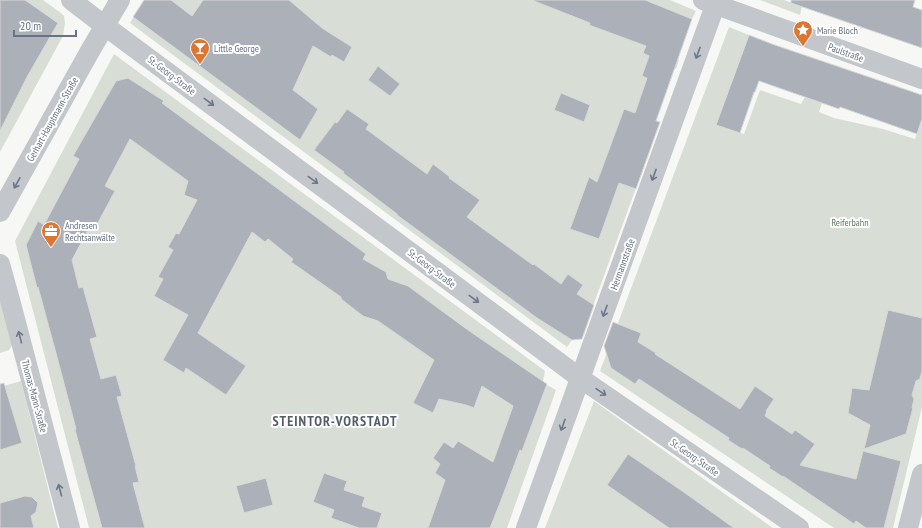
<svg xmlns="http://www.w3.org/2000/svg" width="922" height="528" font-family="'PT Sans Narrow',sans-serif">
	<rect width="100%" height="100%" fill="#f7f8f5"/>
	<path fill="#d8ded6" d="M 0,0 L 43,0 L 61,13 L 64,16 L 65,23 L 63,36 L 0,152 Z
		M 144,0 L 670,0 L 696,11 L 692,19 L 677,59 L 679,60 L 676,69 L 674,68 L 656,120 L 660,122 L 581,339 L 572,340 L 567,347 L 130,23 Z
		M 760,0 L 784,0 L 802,6 L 800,15 Z
		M 729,27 L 749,35 L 731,83 L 755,92 L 744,120 L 721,112 L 716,125 L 744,134 L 760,90 L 801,104 L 805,97 L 822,103 L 819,112 L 834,118 L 883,129 L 915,139 L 922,119 L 922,407 L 893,528 L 834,528 L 600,371 Z
		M 114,54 L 545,371 L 543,381 L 547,385 L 556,390 L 507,528 L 89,528 L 15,241 Z
		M 0,293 L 13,344 L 9,350 L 0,353 Z
		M 21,381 L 58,528 L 0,528 L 0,387 Z
		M 594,401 L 773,528 L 545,528 Z"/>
	<path fill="#acb1b9" stroke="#d9d9d7" d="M 0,0 L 25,0 L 58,23 L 27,77 L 0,131 Z
		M 144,0 L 171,0 L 192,16 L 203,0 L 289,0 L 322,28 L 352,47 L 344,62 L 332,55 L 331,57 L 313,46 L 293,90 L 318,109 L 300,140 L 133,17 Z
		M 534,0 L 645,0 L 692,19 L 656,121 L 660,122 L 636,189 L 619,183 L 599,239 L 570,229 L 589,177 L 597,182 L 624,109 L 635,113 L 647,78 L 642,76 L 649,56 L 643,53 L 646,46 L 589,25 L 590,23 L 534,1 Z
		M 791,0 L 915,0 L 913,7 L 922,10 L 922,48 L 791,3 Z
		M 749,35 L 772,44 L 922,95 L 922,119 L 917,134 L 840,107 L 839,109 L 759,81 L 755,92 L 754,92 L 740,133 L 716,125 Z
		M 378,66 L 400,84 L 390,96 L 368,80 Z
		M 128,78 L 164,101 L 162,103 L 366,254 L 363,259 L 386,272 L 388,279 L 408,286 L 468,330 L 547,384 L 522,451 L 520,450 L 500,503 L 490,528 L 428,528 L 445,480 L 435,473 L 440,464 L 433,458 L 444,442 L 453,448 L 458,441 L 493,462 L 513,406 L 482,386 L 474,408 L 466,405 L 439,399 L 433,413 L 413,403 L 434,360 L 378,321 L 363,316 L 341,299 L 341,297 L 291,262 L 293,259 L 268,239 L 265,242 L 252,232 L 198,333 L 246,366 L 226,395 L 186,368 L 184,373 L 163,360 L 188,315 L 154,296 L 163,279 L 158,277 L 173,250 L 168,247 L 176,233 L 179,234 L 197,200 L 184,195 L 188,181 L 130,139 L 105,186 L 115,191 L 94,230 L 89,228 L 72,260 L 79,288 L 83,287 L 97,337 L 90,339 L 101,379 L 116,375 L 122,396 L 117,397 L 136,466 L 135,466 L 139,482 L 133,483 L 145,528 L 102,528 L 75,430 L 76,429 L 57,357 L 38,287 L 37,288 L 26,245 L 38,221 L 44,225 L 79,159 L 73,156 L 116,81 Z
		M 561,93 L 590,105 L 584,122 L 554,110 Z
		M 347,109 L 369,124 L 366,129 L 427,174 L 433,164 L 450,177 L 449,178 L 480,200 L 467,217 L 533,265 L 534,264 L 561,284 L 568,274 L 583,285 L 577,294 L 594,305 L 582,339 L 572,340 L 537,318 L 397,215 L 397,214 L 343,173 L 344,172 L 314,150 L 335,122 L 337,123 Z
		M 888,310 L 922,318 L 922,371 L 920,379 L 916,381 L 912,395 L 914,399 L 912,408 L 913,408 L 906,434 L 864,449 L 870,425 L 848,413 L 852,388 L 869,390 Z
		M 613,322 L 641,333 L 638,342 L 656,353 L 655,354 L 740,409 L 755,386 L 774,399 L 766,411 L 767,411 L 765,416 L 792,434 L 795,430 L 815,444 L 800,465 L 856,479 L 863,451 L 901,461 L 884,528 L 866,528 L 856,521 L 854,524 L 783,476 L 783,477 L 769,468 L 770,466 L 743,448 L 742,449 L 728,440 L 729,438 L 723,434 L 639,379 L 635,384 L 611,368 L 604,346 Z
		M 4,383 L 22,443 L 0,450 L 0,384 Z
		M 628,454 L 685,493 L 734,528 L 669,528 L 607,485 Z
		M 324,473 L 347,481 L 344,490 L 365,497 L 362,506 L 382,513 L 377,528 L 359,528 L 331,518 L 334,510 L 313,502 Z
		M 266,478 L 273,505 L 244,513 L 236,486 Z
		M 25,496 L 32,497 L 38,503 L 36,512 L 31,516 L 34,528 L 0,528 L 0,503 Z"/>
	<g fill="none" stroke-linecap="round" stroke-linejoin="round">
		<path stroke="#c3c6ca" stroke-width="20" d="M 71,0 L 105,26 L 580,378 L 799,528
			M 703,0 L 922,79
			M 0,212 L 90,51 L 120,0
			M 0,264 L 10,300 L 70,528
			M 526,528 L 717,0
			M 908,528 L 922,474"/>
	</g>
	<defs><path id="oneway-shaft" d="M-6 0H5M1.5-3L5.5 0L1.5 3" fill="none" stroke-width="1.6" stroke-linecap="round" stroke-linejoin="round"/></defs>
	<g stroke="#6d7788">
		<use href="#oneway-shaft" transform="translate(698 53) rotate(110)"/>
		<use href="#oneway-shaft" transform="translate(209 102) rotate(37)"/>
		<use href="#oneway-shaft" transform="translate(654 175) rotate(110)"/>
		<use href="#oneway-shaft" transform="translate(313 180) rotate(36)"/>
		<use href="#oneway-shaft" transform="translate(17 183) rotate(119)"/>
		<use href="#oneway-shaft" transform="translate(474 299) rotate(37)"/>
		<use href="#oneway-shaft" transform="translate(605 311) rotate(110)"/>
		<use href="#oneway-shaft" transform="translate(20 337) rotate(-104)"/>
		<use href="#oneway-shaft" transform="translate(601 392) rotate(34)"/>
		<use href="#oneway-shaft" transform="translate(563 425) rotate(110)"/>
		<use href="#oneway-shaft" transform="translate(60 490) rotate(-105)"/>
	</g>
	<defs>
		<g id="sight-pin" transform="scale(1)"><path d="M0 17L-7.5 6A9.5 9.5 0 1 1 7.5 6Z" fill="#dc7631" stroke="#fff"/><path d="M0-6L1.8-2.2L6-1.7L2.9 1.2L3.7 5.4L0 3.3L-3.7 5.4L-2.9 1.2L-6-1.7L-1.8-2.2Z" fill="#fff"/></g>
		<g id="bar-pin" transform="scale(1)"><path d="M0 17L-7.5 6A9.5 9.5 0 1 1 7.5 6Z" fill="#dc7631" stroke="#fff"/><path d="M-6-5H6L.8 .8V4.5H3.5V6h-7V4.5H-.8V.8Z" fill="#fff"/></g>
		<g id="office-pin" transform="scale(1)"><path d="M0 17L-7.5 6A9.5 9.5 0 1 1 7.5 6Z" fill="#dc7631" stroke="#fff"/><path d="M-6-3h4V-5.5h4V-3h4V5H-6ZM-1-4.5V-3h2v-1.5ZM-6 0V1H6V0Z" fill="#fff"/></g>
	</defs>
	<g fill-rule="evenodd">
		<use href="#sight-pin" x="803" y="30"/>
		<use href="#bar-pin" x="200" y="48"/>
		<use href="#office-pin" x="51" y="231"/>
	</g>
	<g text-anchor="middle" stroke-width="4" stroke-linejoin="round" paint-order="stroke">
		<g font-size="10" fill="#687385" stroke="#fff" text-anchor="start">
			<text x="817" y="34">Marie Bloch</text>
			<text x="214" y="52">Little George</text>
			<text x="65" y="229">Andresen<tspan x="65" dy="12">Rechtsanwälte</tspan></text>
		</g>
		<g font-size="10" fill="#687385" stroke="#fff">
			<text transform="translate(846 52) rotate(20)" y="4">Paulstraße</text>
			<text transform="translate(172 75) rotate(37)" y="4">St.-Georg-Straße</text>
			<text transform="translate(52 119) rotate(-61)" y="4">Gerhart-Hauptmann-Straße</text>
			<text transform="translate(622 264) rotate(-70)" y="4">Hermannstraße</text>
			<text transform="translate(432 268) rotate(37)" y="4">St.-Georg-Straße</text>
			<text transform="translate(35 396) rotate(75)" y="4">Thomas-Mann-Straße</text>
			<text transform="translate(695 457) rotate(35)" y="4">St.-Georg-Straße</text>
		</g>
		<g font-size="10" fill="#677c66" stroke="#fff">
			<text x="850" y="226">Reiferbahn</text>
		</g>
		<g font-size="14" font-weight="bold" letter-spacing="1" fill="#555d6a" stroke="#fff">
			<text x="335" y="426">STEINTOR-VORSTADT</text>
		</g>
	</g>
	<path d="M14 30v6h62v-6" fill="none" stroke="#687385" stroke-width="2"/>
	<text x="20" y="30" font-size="12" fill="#687385" stroke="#ffffff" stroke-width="3" paint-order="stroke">20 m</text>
</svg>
